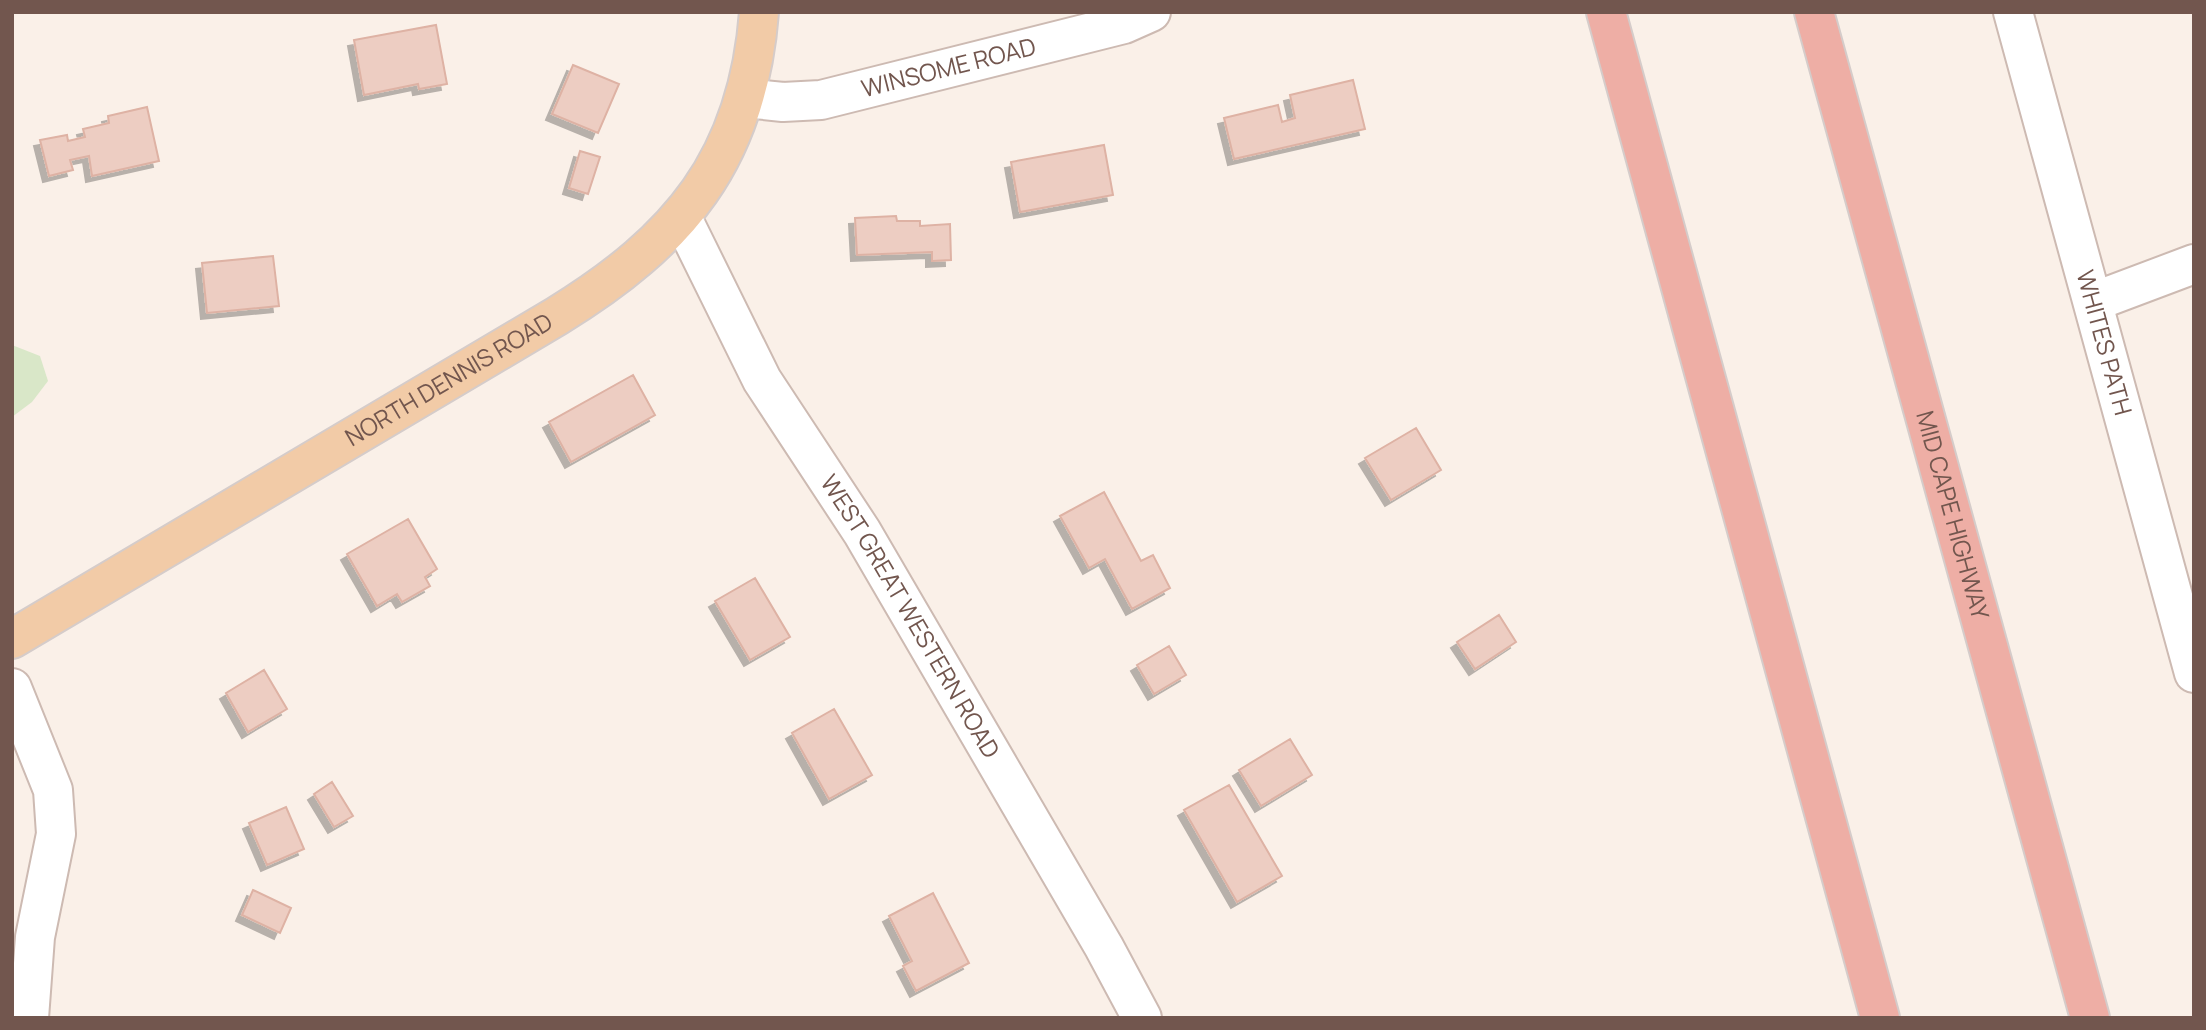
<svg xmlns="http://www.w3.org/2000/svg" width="2206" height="1030" font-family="Manrope,sans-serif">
	<defs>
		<filter id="shadow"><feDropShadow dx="-6" dy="6" stdDeviation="0" flood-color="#0004"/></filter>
	</defs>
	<rect width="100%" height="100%" fill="#faf0e8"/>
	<path fill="#d9e7c8" d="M 12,345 L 40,356 L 48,381 L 32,402 L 12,417 Z"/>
	<path fill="#edcdc2" stroke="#deb2a4" stroke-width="2" filter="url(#shadow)" d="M 436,25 L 447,84 L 419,89 L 418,84 L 364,95 L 354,40 Z
		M 573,65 L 619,84 L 598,133 L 552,114 Z
		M 1353,80 L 1365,129 L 1234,159 L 1224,118 L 1278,105 L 1282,122 L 1295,118 L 1290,95 Z
		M 147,107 L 159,161 L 92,176 L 89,156 L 70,160 L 73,170 L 49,176 L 40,140 L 67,135 L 68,141 L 85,137 L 83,129 L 109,123 L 108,116 Z
		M 1104,145 L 1113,195 L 1020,212 L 1011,162 Z
		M 580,151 L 600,157 L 588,194 L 569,188 Z
		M 896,216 L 897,221 L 920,221 L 920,226 L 950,224 L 951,260 L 932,261 L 932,252 L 857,255 L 855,218 Z
		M 273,256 L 279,306 L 207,313 L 202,263 Z
		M 633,375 L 655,415 L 571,462 L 549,422 Z
		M 1416,428 L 1441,470 L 1391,500 L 1365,458 Z
		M 1104,492 L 1141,561 L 1153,555 L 1170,588 L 1132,609 L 1105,559 L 1089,568 L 1060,516 Z
		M 408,519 L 437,569 L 425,577 L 430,586 L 402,602 L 397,594 L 377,606 L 347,554 Z
		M 755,578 L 790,637 L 750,660 L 715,601 Z
		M 1499,615 L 1516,642 L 1475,669 L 1457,642 Z
		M 1169,646 L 1186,675 L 1154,694 L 1137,665 Z
		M 264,670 L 287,709 L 248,732 L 226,693 Z
		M 834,709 L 872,775 L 829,799 L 792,733 Z
		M 1290,739 L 1312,775 L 1261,806 L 1239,770 Z
		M 332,782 L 353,816 L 334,827 L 314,794 Z
		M 1229,785 L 1282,876 L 1237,902 L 1184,810 Z
		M 286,807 L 304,849 L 267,865 L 249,823 Z
		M 253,890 L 291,908 L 280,933 L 242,915 Z
		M 933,893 L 969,963 L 916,991 L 903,966 L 912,961 L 889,916 Z"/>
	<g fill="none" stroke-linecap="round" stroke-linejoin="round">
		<g stroke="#cdbab2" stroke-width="42">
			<g id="minor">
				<path id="s1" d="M 2013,12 L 2194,673"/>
				<path id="s2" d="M 745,98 L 783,102 L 821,100 L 1124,24 L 1151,12"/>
				<path id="s3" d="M 681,216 L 762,380 L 862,532 L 1104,947 L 1142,1018"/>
				<path d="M 2093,302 L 2194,264"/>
				<path d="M 12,688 L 53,790 L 56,834 L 35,937 L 29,1018"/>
			</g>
		</g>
		<g stroke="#d5ccca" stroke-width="42">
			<g id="major">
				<path id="s4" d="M 12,639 L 557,316 C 679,241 748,160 759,12"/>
			</g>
		</g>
		<g stroke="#d5ccca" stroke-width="42">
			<g id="highway">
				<path d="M 1606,12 L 1880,1018"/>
				<path id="s5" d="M 1814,12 L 2090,1018"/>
			</g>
		</g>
		<use href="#minor" stroke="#fff" stroke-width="38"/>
		<use href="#major" stroke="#f2cba7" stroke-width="38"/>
		<use href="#highway" stroke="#eeaea5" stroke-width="38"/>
	</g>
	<g text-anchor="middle" stroke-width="5" stroke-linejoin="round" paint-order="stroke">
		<g font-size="24" fill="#72564e" stroke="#fdf5ee">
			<text dy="8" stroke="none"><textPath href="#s2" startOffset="208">WINSOME ROAD</textPath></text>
			<text dy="8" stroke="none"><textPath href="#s1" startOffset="343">WHITES PATH</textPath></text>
			<text dy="8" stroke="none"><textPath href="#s4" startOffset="508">NORTH DENNIS ROAD</textPath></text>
			<text dy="8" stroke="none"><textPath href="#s5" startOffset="522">MID CAPE HIGHWAY</textPath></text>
			<text dy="8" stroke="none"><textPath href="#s3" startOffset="462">WEST GREAT WESTERN ROAD</textPath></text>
		</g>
	</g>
	<rect width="2206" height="1030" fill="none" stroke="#72564e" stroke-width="28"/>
</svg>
